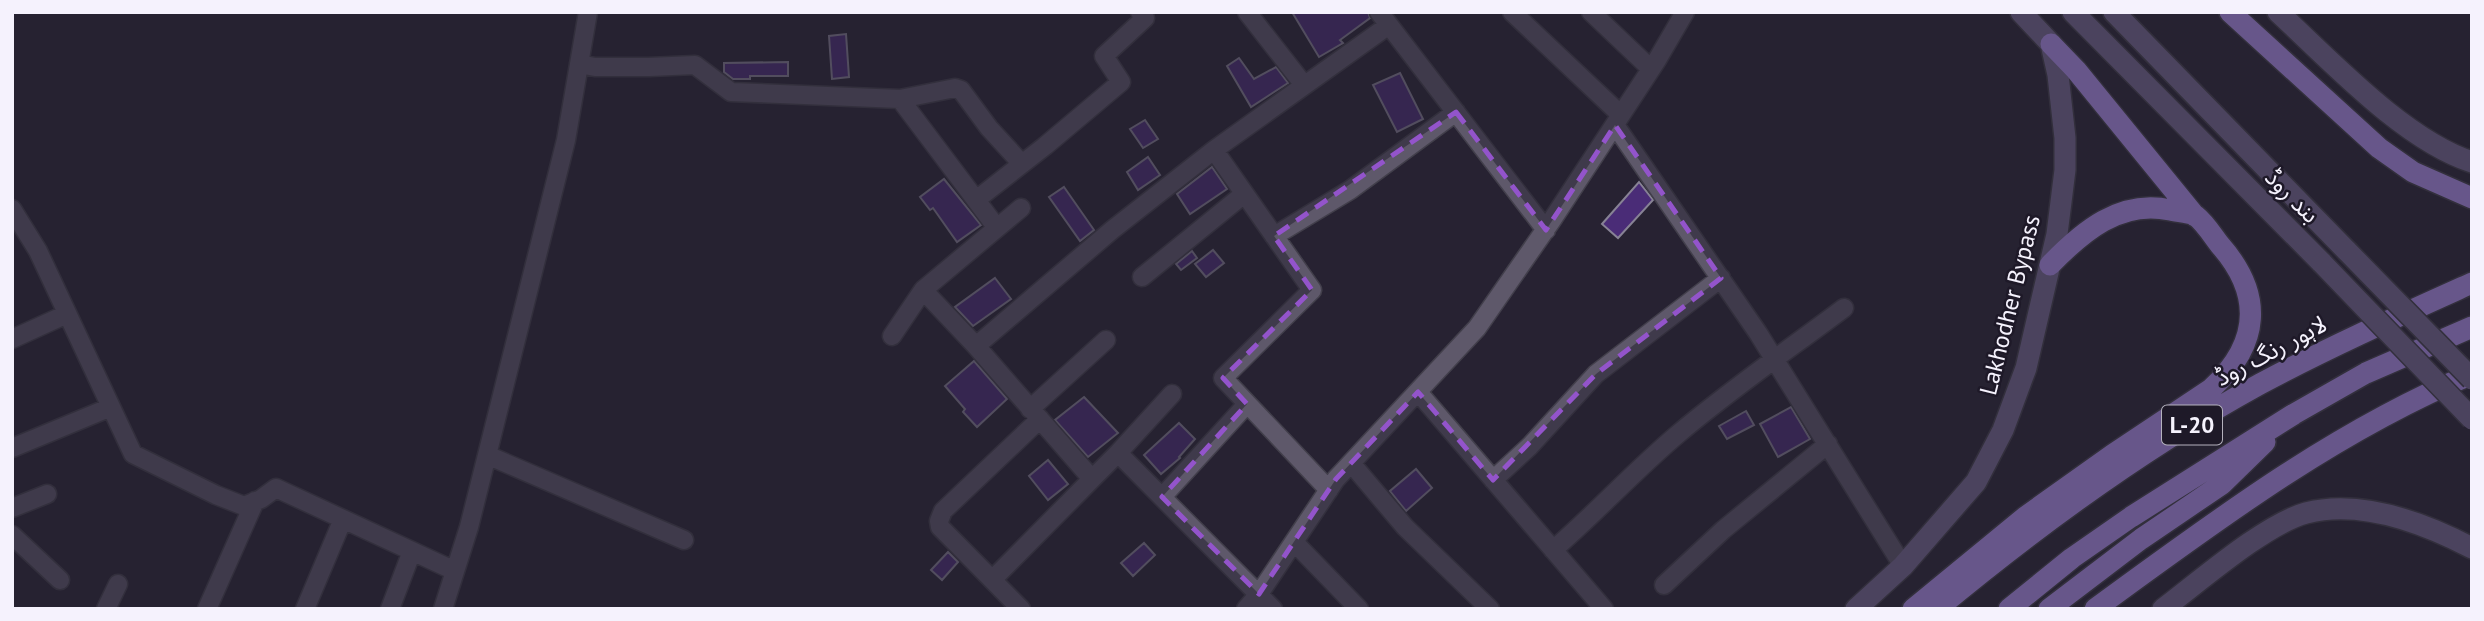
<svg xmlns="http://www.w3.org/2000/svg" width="2484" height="621" font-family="'PT Sans','Noto Sans Arabic',sans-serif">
	<rect width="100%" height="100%" fill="#272232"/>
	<path fill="#4a2c77" stroke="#878295" stroke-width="2" d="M 1292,12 L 1368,12 L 1370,18 L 1340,40 L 1343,43 L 1319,57 Z
		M 846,34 L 849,77 L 832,79 L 829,36 Z
		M 1239,58 L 1254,79 L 1276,67 L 1288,83 L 1251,107 L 1227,66 Z
		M 788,62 L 788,76 L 750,76 L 750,79 L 733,79 L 724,72 L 724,63 Z
		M 1400,73 L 1423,119 L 1397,132 L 1373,85 Z
		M 1145,120 L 1158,139 L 1143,148 L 1130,129 Z
		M 1148,157 L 1160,175 L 1138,190 L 1127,172 Z
		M 1212,167 L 1227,189 L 1190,214 L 1177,194 Z
		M 944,179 L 981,225 L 957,242 L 933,208 L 930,210 L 920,197 Z
		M 1639,182 L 1653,200 L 1618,238 L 1602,224 Z
		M 1064,187 L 1094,230 L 1080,241 L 1049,197 Z
		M 1213,250 L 1224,263 L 1206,277 L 1195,264 Z
		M 1192,251 L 1197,258 L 1181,270 L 1176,264 Z
		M 995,278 L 1011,299 L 973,326 L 955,307 Z
		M 974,361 L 1007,399 L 977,427 L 963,412 L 965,409 L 945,386 Z
		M 1084,397 L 1118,433 L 1088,457 L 1055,420 Z
		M 1791,407 L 1810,439 L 1778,457 L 1760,424 Z
		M 1746,411 L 1754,425 L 1727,439 L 1719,426 Z
		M 1179,423 L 1195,439 L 1179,457 L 1180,458 L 1161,474 L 1144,455 Z
		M 1048,460 L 1068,484 L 1048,500 L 1029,476 Z
		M 1416,469 L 1432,488 L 1406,511 L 1390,491 Z
		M 1144,543 L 1155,555 L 1133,576 L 1121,563 Z
		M 948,552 L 958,562 L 942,580 L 931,570 Z"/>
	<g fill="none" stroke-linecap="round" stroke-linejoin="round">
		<g stroke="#423f4b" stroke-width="21">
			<path id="street" d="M 1247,12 L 1304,85
				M 1379,12 L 1546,230
				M 1512,12 L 1621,115
				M 1591,12 L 1651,69
				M 579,64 L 595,67 L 649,67 L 695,65 L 731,92 L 900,99 L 997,228
				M 900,99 L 955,88 L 961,90 L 989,128 L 1022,164
				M 1615,125 L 1758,333 L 1903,566
				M 1214,150 L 1112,230 L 976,346 L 1092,479 L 1118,453 L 1273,609
				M 976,200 L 1045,146 L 1121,82 L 1104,56 L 1145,18 L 1140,12
				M 12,209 L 38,251 L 133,454 L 216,495 L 244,506 L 261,499 L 276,488 L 455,571
				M 1274,236 L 1350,190 L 1456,112
				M 1142,277 L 1244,194
				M 923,290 L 1021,208
				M 892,336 L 923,290 L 976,346
				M 12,339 L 67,314
				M 1418,392 L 1604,609
				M 1030,409 L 1106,340
				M 12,448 L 111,407
				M 1118,453 L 1172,394
				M 487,455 L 684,540
				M 1351,463 L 1405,527 L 1490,609
				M 1493,480 L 1530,446 L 1596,374 L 1721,278
				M 1329,490 L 1223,378 L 1312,290 L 1214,150 L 1389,25
				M 1162,497 L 1247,404
				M 12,508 L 47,494
				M 12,535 L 60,580
				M 1294,542 L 1359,609
				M 1553,550 C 1596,513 1634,471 1678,434 C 1731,389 1788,350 1844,308
				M 993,579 L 1092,479
				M 1664,585 L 1723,530 L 1828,444
				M 106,609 L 118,584
				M 207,609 L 255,501
				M 305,609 L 343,519
				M 390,609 L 412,551
				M 443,609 L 469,527 L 566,140 L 588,12
				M 1021,609 L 940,527 L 939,521 L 943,511 L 1040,419
				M 1246,609 L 1259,594 L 1336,479 L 1477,328 L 1552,220 L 1657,60 L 1685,12"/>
		</g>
		<g stroke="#423f4b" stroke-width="24">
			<path id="secondary" d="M 2073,12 L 2322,263
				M 2114,12 L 2347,251
				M 2278,12 C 2331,61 2404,140 2472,162
				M 1856,609 L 1903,566 L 1976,482 L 2003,430 L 2026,368 L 2057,234 L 2065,170 L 2065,138 L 2058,75 L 2051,44 L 2021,12
				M 2163,609 C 2199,582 2265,524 2306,513 C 2360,499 2424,523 2472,548"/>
		</g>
		<g stroke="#423f4b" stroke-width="24">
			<path id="highway" d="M 2230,12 L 2379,148 L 2413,172 L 2472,198
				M 2051,44 L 2076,70 L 2195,216
				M 1913,609 L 2025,517 L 2112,455 L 2211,389 C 2260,344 2264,295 2220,245 C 2213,236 2205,223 2196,216 C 2190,212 2177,212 2170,210 C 2120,199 2082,232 2050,265
				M 1937,609 C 2038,525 2145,447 2260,384 C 2329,347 2401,315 2472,283
				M 2009,609 L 2072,558 L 2131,517 L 2294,414 L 2366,373 L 2472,327
				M 2049,609 L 2141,539 L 2222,484 L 2265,442
				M 2095,609 C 2214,522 2335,431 2472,374"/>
		</g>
		<use href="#street" stroke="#5e586a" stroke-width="18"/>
		<use href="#secondary" stroke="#786b94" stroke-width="21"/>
		<use href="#highway" stroke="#b696f5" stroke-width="21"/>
		<g stroke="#423f4b" stroke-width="24" stroke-linecap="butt">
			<path id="secondary-bridge" d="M 2347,251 L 2472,379
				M 2322,263 L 2472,419"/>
		</g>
		<use href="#secondary-bridge" stroke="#786b94" stroke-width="21"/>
	</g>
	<path d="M0 0H2484V621H0ZM 1456,112 L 1546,230 L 1615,125 L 1721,278 L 1596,374 L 1493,480 L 1418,392 L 1336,479 L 1259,594 L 1162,497 L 1247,404 L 1223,378 L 1312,290 L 1274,236 Z" fill="#272232" fill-opacity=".55" fill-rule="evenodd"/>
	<path fill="none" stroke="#9354cb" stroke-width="5" stroke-dasharray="14 9" stroke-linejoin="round" d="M 1456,112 L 1546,230 L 1615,125 L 1721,278 L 1596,374 L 1493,480 L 1418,392 L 1336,479 L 1259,594 L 1162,497 L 1247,404 L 1223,378 L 1312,290 L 1274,236 Z"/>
	<g text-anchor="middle" stroke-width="5" stroke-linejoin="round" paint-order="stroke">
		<rect fill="#1e1928" stroke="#b4b1bd" stroke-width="2" x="2162" y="405.5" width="60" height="39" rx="5"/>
		<g font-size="23" font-weight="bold" fill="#f5f2fd">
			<text x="2192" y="433">L-20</text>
		</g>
		<g font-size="24" fill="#f5f2fd" stroke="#1e1928">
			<text transform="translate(2292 196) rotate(45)" y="8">بند روڈ</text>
			<text transform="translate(2010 305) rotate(-76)" y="8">Lakhodher Bypass</text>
			<text transform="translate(2271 351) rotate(-28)" y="8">لاہور رنگ روڈ</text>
		</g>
	</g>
	<rect width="2484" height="621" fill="none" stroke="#f5f2fd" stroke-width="28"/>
</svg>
